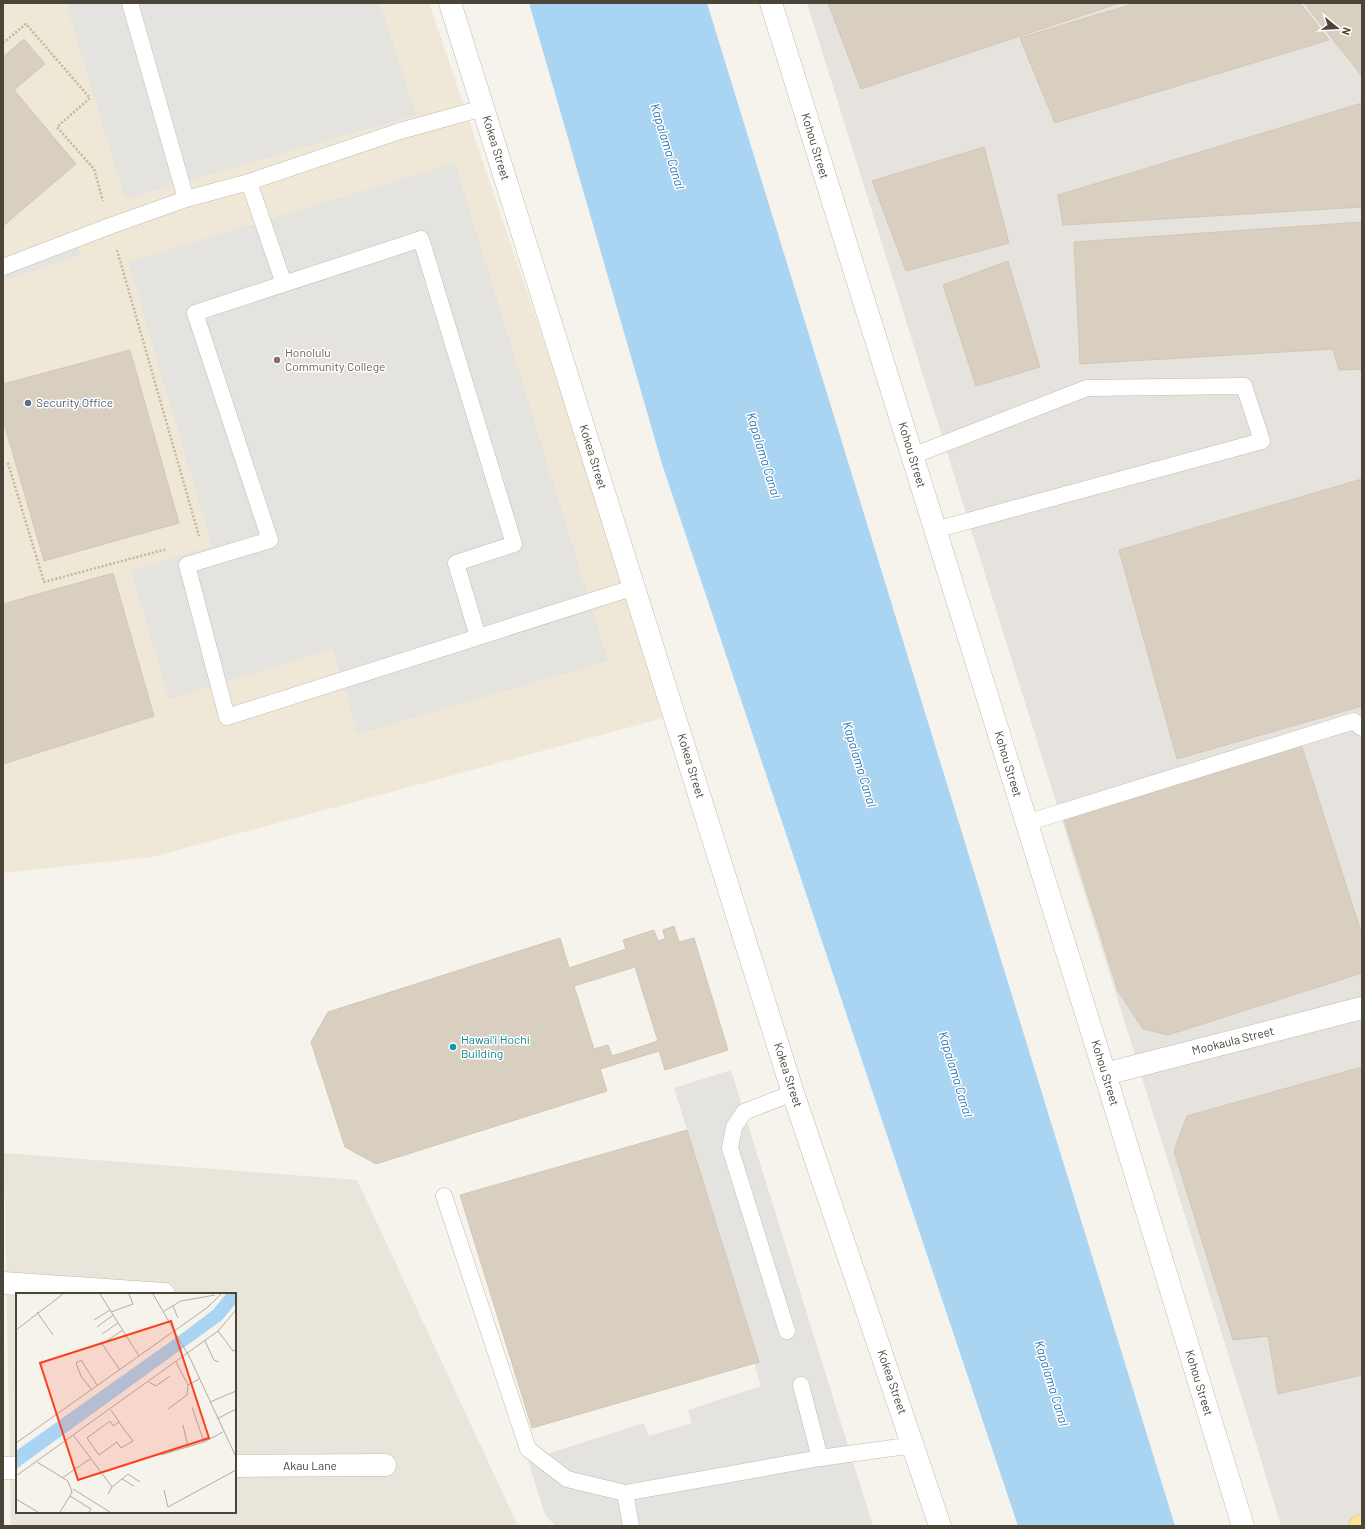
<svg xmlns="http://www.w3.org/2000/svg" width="1365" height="1529" font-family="Barlow,sans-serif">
	<rect width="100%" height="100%" fill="#f6f3ec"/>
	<path fill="#eae5da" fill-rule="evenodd" d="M 4,1153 L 357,1180 L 518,1526 L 11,1526 ZM 17,1294 L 235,1294 L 235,1512 L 17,1512 Z"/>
	<path fill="#e6e2dd" d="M 807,3 L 1362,3 L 1362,1526 L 1281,1526 L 1258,1450 Z"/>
	<path fill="#efe8d6" d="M 3,3 L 429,3 L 671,716 L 152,857 L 3,873 Z"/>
	<path fill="#e5e3e0" d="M 66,3 L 380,3 L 416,115 L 125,199 Z
		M 455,163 L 608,661 L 358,734 L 333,649 L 169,699 L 131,571 L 212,546 L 128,262 Z
		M 76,241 L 81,255 L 3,281 L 3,264 Z
		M 731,1070 L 873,1526 L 556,1526 L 545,1515 L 528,1460 L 644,1423 L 649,1436 L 692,1423 L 688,1410 L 761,1386 L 754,1363 L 759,1361 L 674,1088 Z"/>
	<path fill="#a9d4f2" d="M 529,3 L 707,3 L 1175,1526 L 1018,1526 L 662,464 Z"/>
	<path fill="#d8cfc1" stroke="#d3c7b4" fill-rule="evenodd" d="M 828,3 L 1120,3 L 861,89 Z
		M 1136,3 L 1300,3 L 1329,40 L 1055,123 L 1020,38 Z
		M 1304,3 L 1362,3 L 1362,76 Z
		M 24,39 L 45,64 L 14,90 L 76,164 L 3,226 L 3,57 Z
		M 1362,103 L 1362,207 L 1063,225 L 1058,195 Z
		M 984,147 L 1009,243 L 906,271 L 872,181 Z
		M 1362,222 L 1362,369 L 1339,370 L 1333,349 L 1080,364 L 1074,242 Z
		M 1008,261 L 1040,367 L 976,386 L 943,285 Z
		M 130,350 L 179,523 L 44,561 L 3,420 L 3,384 Z
		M 1362,479 L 1362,706 L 1177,759 L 1119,550 Z
		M 113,573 L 154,716 L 3,764 L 3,604 Z
		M 1301,744 L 1362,935 L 1362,973 L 1168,1035 L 1143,1029 L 1118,991 L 1064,819 Z
		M 674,926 L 679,942 L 694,938 L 728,1050 L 665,1070 L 659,1051 L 600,1069 L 607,1091 L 376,1164 L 345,1147 L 311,1042 L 328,1012 L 560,938 L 569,968 L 626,949 L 623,940 L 654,930 L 658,941 L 665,939 L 663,930 ZM 635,967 L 658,1041 L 612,1056 L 608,1045 L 594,1049 L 574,986 Z
		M 1362,1067 L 1362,1375 L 1278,1394 L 1268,1336 L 1233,1340 L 1174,1151 L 1187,1116 Z
		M 687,1130 L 759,1362 L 532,1428 L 460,1195 Z"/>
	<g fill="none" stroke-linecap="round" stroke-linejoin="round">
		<g stroke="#c2bbae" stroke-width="17">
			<path id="lane" d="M 130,3 L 186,199
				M 249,182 L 284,284
				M 3,267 L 110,226 L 186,199 L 249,182 L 400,131 L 483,108
				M 912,456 L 1087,388 L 1244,386 L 1262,441 L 935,530
				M 478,637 L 456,563 L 514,544 L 421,239 L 195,313 L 270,540 L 187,565 L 227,717 L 635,587
				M 1026,823 L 1354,721 L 1362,728
				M 444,1196 L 528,1449 L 567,1479 L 625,1493
				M 787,1331 L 730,1148 L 734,1127 L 744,1112 L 793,1093
				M 801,1385 L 820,1458
				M 631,1526 L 625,1493 L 820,1458 L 914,1445"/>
		</g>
		<g stroke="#c2bbae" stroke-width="23">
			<path id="street" d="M 450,3 L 793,1093 L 940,1526
				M 771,3 L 1105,1074 L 1243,1526
				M 1105,1074 L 1362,1008
				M 3,1283 L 164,1294
				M 235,1466 L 385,1465
				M 3,1468 L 17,1468"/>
		</g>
		<g stroke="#e6c16a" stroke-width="23">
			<path id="primary" d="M 1360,1526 L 1362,1526"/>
		</g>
		<path stroke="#c4b79f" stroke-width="2.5" stroke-dasharray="2 2" stroke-linecap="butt" d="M 3,43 L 26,24 L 90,98 L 57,127 L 94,169 L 103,201
			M 117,250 L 199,536
			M 8,463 L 44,582 L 167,549"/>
		<use href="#lane" stroke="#fff" stroke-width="16"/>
		<use href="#street" stroke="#fff" stroke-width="22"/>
		<use href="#primary" stroke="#ffe39c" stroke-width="22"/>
	</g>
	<circle fill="#8d6e63" stroke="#fff" stroke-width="1.5" cx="277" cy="360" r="4"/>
	<circle fill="#5c6f8a" stroke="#fff" stroke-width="1.5" cx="28" cy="403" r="4"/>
	<circle fill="#0f9aa8" stroke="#fff" stroke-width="1.5" cx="453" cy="1047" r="4"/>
	<g text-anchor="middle" stroke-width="3" stroke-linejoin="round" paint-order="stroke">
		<g font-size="12" fill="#4b4439" stroke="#fff">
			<text transform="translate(815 146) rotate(73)" y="4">Kohou Street</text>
			<text transform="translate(496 148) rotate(73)" y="4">Kokea Street</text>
			<text transform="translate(912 455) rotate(73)" y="4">Kohou Street</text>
			<text transform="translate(593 457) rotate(73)" y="4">Kokea Street</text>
			<text transform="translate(1008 764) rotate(73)" y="4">Kohou Street</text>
			<text transform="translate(691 766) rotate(73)" y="4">Kokea Street</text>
			<text transform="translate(1233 1041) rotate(-14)" y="4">Mookaula Street</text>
			<text transform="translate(1105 1073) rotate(73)" y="4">Kohou Street</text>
			<text transform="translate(788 1075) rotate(72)" y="4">Kokea Street</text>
			<text transform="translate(892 1382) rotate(71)" y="4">Kokea Street</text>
			<text transform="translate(1199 1383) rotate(73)" y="4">Kohou Street</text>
			<text x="310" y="1470">Akau Lane</text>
		</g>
		<g font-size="12" fill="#785e54" stroke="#fff" text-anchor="start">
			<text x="285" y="357">Honolulu<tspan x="285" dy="14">Community College</tspan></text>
		</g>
		<g font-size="12" fill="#4e5e75" stroke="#fff" text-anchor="start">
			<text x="36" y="407">Security Office</text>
		</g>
		<g font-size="12" fill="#0d838f" stroke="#fff" text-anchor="start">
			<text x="461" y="1044">Hawai'i Hochi<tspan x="461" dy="14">Building</tspan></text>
		</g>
		<g font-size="13" font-style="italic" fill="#2e7ab2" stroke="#fff">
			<text transform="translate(668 146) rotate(73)" y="5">Kapalama Canal</text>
			<text transform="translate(764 455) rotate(73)" y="5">Kapalama Canal</text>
			<text transform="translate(860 764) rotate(73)" y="5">Kapalama Canal</text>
			<text transform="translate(956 1074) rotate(73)" y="5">Kapalama Canal</text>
			<text transform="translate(1052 1383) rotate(73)" y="5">Kapalama Canal</text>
		</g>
	</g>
	<g transform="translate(16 1293)">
		<rect width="220" height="220" fill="#f6f3ec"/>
		<path d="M 210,1 L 220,1 L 220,10 L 206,27 L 0,176 L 0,158 L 168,39 L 197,17 Z" fill="#a9d4f2"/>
		<path fill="none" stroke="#b2ada4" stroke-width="1" d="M 84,1 L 123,63M 137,1 L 174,65 L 220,164M 157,13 L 162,25M 148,18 L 165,8 L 199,2M 21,19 L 37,42M 95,19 L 117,11 L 113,1M 78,27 L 94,17M 81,34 L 97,22M 0,37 L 47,1M 202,38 L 217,58 L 220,57M 86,41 L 102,30M 189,48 L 198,67 L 203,69M 160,69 L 172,92 L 183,86M 104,77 L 86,51 L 107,37M 133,89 L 140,93 L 154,83M 76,97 L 65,83 L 60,70 L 65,67 L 81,92M 194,109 L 220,98M 176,114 L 188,149M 152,116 L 171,102 L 172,92M 95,117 L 107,135 L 117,148 L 105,155 L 101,149 L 83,162 L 71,145 L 94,128 L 97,133 L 103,129M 201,126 L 220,116M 167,132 L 172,154M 58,143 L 96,194 L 92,201M 0,150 L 192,14 L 205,1M 145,162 L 188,149 L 207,139M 21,169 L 52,188 L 56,199 L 54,203M 0,183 L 202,38 L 220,17M 46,185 L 74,166M 106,186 L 118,193M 96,194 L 112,181 L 124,189M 57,196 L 94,219M 148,197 L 152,214 L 220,177M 0,206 L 22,219M 44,219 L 54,203 L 75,216 L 73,219"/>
		<path fill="#fc3f1d" fill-opacity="0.15" stroke="#fc3f1d" stroke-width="2" d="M 155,28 L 193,145 L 62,187 L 24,70 Z"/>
		<rect width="220" height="220" fill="none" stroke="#4b4439" stroke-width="2"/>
	</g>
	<rect width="1365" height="1529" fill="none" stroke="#4b4439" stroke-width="8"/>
	<g transform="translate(1337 28) rotate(108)" stroke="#ffffff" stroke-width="3" paint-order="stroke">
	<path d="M0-3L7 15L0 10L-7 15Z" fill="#4b4439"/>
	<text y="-6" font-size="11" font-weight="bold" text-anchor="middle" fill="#4b4439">N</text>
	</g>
</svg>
